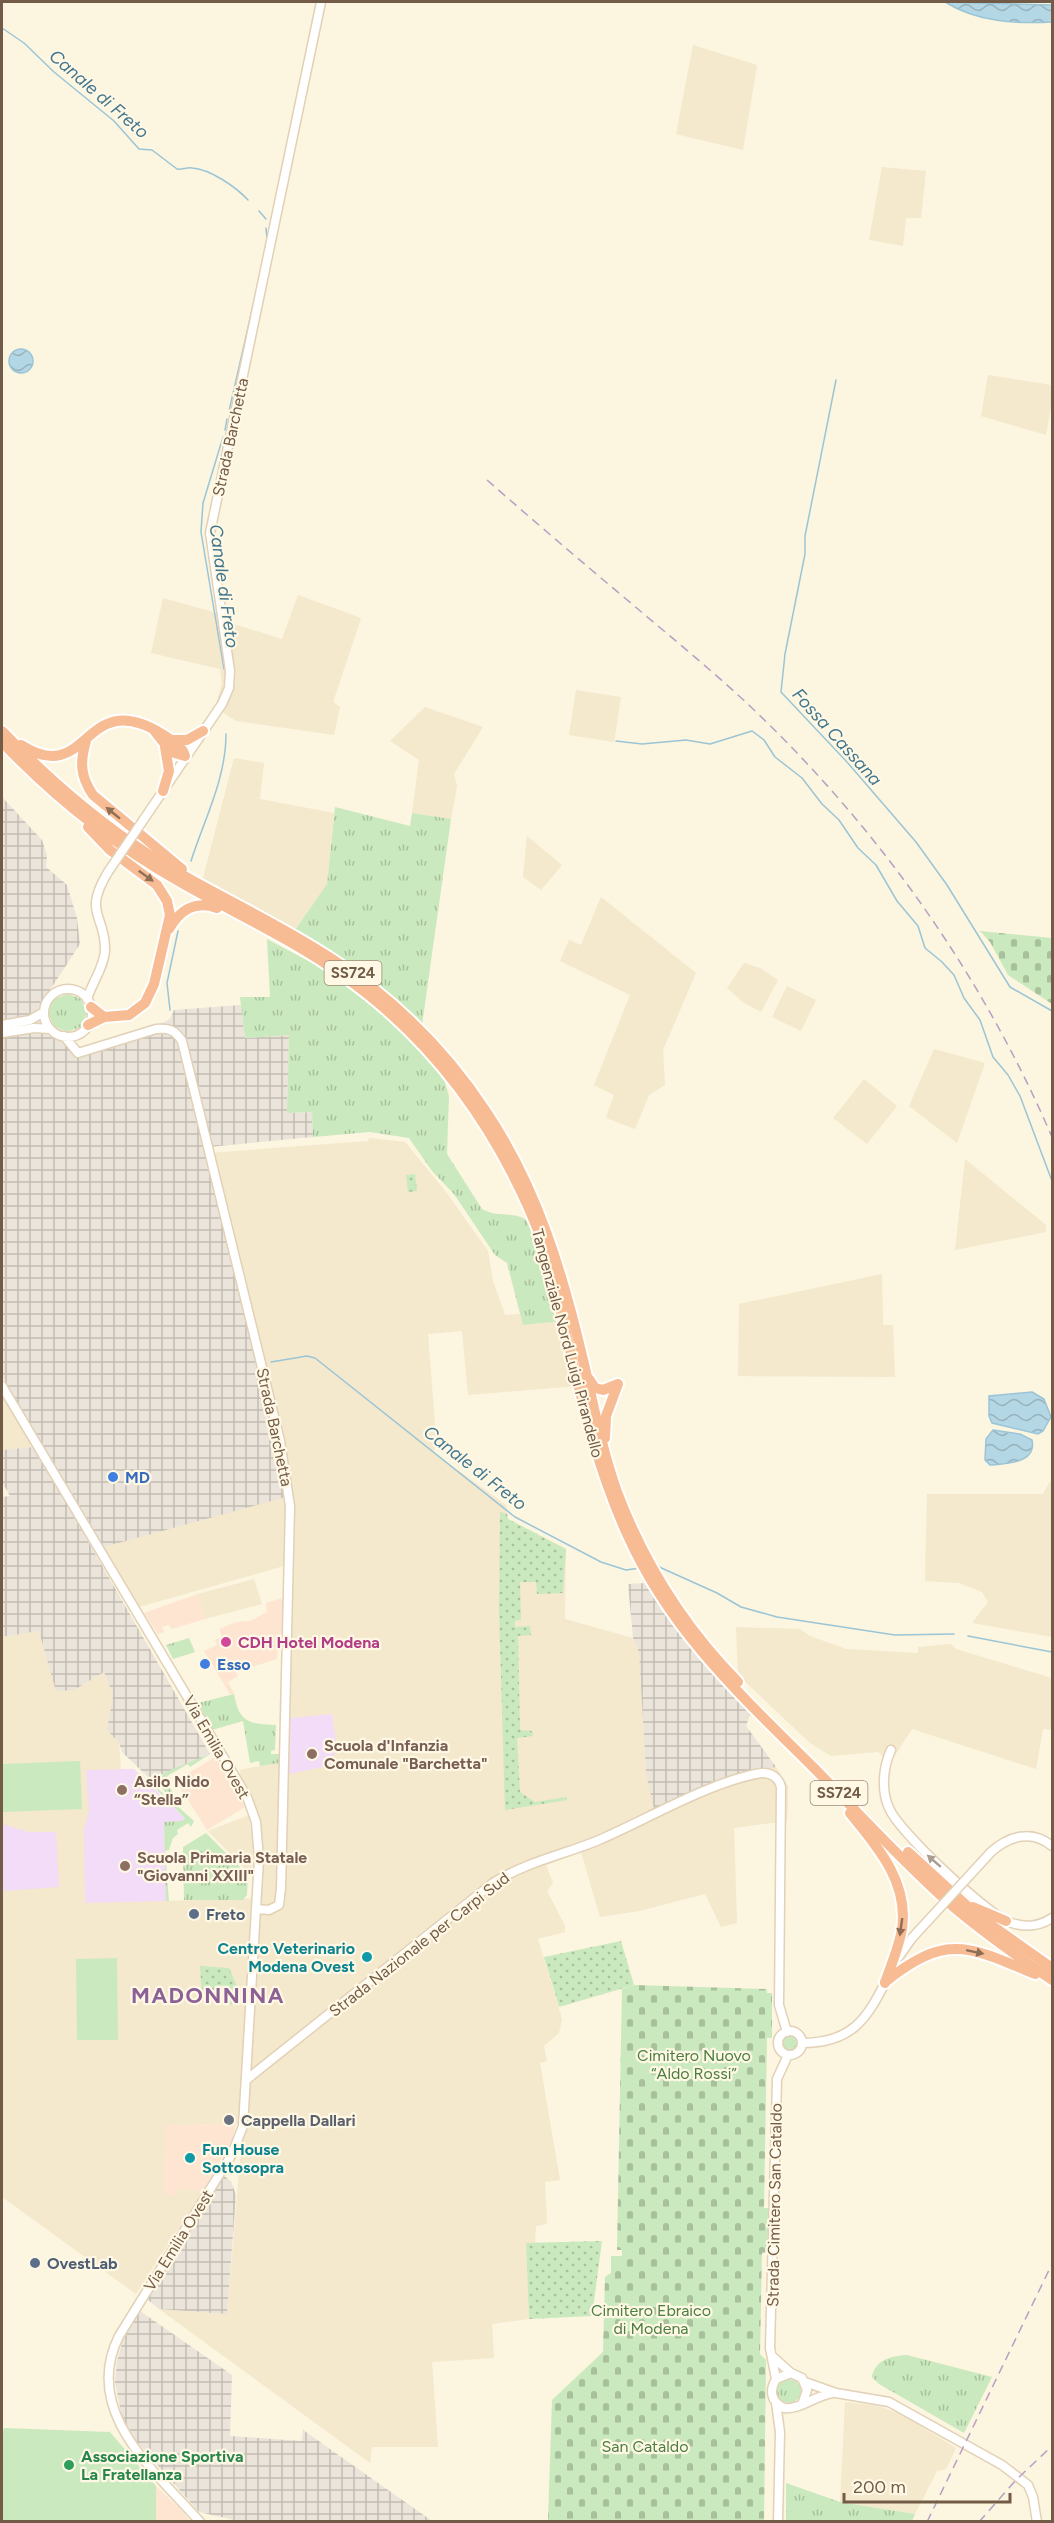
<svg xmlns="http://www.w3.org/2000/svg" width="1054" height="2523" font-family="Figtree,sans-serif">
	<defs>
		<pattern id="industrial-grid" width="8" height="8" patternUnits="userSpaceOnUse" patternTransform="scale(1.5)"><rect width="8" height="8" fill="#eae4db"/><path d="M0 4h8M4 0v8" fill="none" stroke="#c2bcb3"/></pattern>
		<pattern id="grass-tufts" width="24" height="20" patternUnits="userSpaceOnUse" patternTransform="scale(1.5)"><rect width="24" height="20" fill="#cae9be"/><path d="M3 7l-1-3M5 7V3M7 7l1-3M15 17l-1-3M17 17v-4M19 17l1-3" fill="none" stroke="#a8c09c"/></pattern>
		<pattern id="cemetery-stones" width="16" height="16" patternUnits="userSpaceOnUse" patternTransform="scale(1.5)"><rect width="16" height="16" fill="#cae9be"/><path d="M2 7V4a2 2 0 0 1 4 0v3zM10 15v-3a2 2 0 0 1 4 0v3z" fill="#a8c09c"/></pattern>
		<pattern id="park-dots" width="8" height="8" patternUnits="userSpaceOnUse" patternTransform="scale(1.5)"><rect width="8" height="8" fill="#cae9be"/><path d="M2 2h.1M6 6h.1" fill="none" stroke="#a8c09c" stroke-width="1.8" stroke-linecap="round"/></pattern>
		<pattern id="water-waves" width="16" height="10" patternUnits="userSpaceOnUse" patternTransform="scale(1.5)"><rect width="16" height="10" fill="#b4d7e5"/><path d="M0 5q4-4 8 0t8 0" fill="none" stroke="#97b2bb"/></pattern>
	</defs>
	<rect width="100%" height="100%" fill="#fcf5df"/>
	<path fill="#f4e8cd" d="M 693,45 L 757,65 L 743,150 L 676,134 Z
		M 882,167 L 926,171 L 921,218 L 906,218 L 903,246 L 869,240 Z
		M 988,375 L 1052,385 L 1052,401 L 1046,435 L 981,416 Z
		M 298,595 L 361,618 L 333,702 L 340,707 L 334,735 L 236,721 L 215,707 L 222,683 L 220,669 L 151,653 L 163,598 L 213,612 L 227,622 L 282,639 Z
		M 576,690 L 621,697 L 614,742 L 569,735 Z
		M 425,707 L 483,727 L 454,774 L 457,786 L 451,819 L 412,813 L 419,760 L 390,741 Z
		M 234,758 L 264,763 L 260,799 L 334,813 L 327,884 L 295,930 L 203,878 Z
		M 527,836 L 562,865 L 541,890 L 523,877 Z
		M 601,897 L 696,973 L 663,1050 L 665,1085 L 649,1095 L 635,1129 L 606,1118 L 614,1095 L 594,1085 L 630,995 L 560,961 L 569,940 L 581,945 Z
		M 744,963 L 760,968 L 778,980 L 761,1012 L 744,1003 L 727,988 Z
		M 787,986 L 816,1000 L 801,1031 L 772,1017 Z
		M 934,1049 L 985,1063 L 957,1143 L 909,1106 Z
		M 864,1079 L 897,1106 L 867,1144 L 833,1118 Z
		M 369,1138 L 405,1142 L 446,1192 L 488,1251 L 493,1281 L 505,1315 L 521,1314 L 523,1325 L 562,1321 L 577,1386 L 468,1395 L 462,1331 L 428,1334 L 436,1438 L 434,1453 L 506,1505 L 508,1519 L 566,1549 L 565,1619 L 633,1638 L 639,1652 L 646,1773 L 756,1771 L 776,1767 L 788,1786 L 788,1801 L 787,1821 L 734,1828 L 737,1923 L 721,1927 L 705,1894 L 639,1911 L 600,1917 L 581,1852 L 546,1865 L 553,1883 L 547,1891 L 565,1926 L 565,1932 L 538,1939 L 562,2019 L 559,2033 L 544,2046 L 547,2061 L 540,2063 L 560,2180 L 545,2182 L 547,2224 L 536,2226 L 535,2243 L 526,2243 L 529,2319 L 492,2324 L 494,2358 L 432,2362 L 438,2447 L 372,2447 L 370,2463 L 159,2309 L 227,2314 L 243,2124 L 165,2125 L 180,2188 L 202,2192 L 136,2294 L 2,2197 L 2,1637 L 39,1631 L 74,1690 L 104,1672 L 113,1695 L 107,1730 L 119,1743 L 121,1769 L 134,1769 L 164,1822 L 166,1901 L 262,1898 L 262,1836 L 258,1813 L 239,1775 L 240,1770 L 279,1762 L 280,1694 L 289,1694 L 292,1595 L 284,1566 L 139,1607 L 104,1547 L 286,1496 L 209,1153 L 368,1141 Z
		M 965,1159 L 1046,1225 L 1046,1232 L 955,1250 Z
		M 882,1274 L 883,1325 L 893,1325 L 895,1377 L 738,1376 L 739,1304 Z
		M 2,1396 L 34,1447 L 2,1450 Z
		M 1052,1478 L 1052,1637 L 972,1623 L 988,1602 L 982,1592 L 959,1583 L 925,1581 L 927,1494 L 1043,1494 Z
		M 254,1579 L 262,1604 L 205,1619 L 198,1594 Z
		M 736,1627 L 800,1629 L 810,1636 L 846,1649 L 918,1653 L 918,1647 L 951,1644 L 956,1649 L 1052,1678 L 1052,1730 L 1043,1729 L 1036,1769 L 912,1729 L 890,1763 L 878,1752 L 831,1756 L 810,1743 L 738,1675 Z
		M 249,1815 L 253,1843 L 252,1876 L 208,1831 Z
		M 845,2402 L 878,2406 L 903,2415 L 956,2448 L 946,2469 L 937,2471 L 915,2514 L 840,2502 Z"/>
	<path fill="#fde5d2" d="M 198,1594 L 205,1619 L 172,1629 L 169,1625 L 162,1627 L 164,1632 L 158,1634 L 144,1613 Z
		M 283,1598 L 282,1633 L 278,1636 L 277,1659 L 236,1672 L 238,1676 L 228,1682 L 234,1694 L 230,1694 L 204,1651 L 217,1645 L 215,1640 L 218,1638 L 221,1642 L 224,1641 L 219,1629 L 237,1622 L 250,1621 L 267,1612 L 266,1603 Z
		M 215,1757 L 245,1807 L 207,1830 L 176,1781 Z
		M 236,2124 L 232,2140 L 202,2192 L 180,2188 L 175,2196 L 163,2195 L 165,2125 Z
		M 156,2486 L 182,2511 L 190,2521 L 156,2521 Z"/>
	<path fill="url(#industrial-grid)" d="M 2,797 L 42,840 L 47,855 L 46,867 L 67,885 L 77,918 L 80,944 L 41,1004 L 44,1033 L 67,1044 L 69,1048 L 85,1048 L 157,1026 L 170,1019 L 174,1010 L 241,1005 L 245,1038 L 289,1035 L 287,1113 L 312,1112 L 313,1137 L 208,1147 L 283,1462 L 286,1497 L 104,1547 L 2,1376 Z
		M 34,1447 L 210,1754 L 153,1779 L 149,1778 L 122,1752 L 119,1743 L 107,1730 L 113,1695 L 104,1672 L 74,1690 L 56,1691 L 39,1631 L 2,1637 L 2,1497 L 10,1496 L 2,1482 L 2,1450 Z
		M 647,1583 L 677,1628 L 750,1714 L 746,1726 L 776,1767 L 756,1771 L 655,1813 L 646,1773 L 639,1652 L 633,1638 L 628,1584 Z
		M 224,2176 L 231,2181 L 236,2195 L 227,2314 L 159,2309 L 147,2299 Z
		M 140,2311 L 232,2375 L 230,2436 L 302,2441 L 303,2430 L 432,2521 L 243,2522 L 199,2512 L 137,2442 L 122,2417 L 115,2382 L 117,2361 L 123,2340 Z"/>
	<path fill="#f2dcf8" d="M 332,1714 L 336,1743 L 333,1765 L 289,1774 L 290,1718 Z
		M 134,1769 L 185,1818 L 182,1821 L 164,1822 L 166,1901 L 85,1903 L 84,1830 L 89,1810 L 86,1770 Z
		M 2,1824 L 29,1832 L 56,1832 L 59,1887 L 2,1891 Z"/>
	<path fill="url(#grass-tufts)" d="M 335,807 L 410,826 L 412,813 L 451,819 L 422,1025 L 359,970 L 295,930 L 327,884 Z
		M 267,939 L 327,971 L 359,992 L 416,1044 L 443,1076 L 449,1096 L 447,1154 L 482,1209 C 498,1219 518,1209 531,1224 L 534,1224 L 562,1321 L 523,1325 L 507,1263 L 495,1255 L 454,1194 L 432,1171 L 409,1138 L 370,1132 L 313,1137 L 312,1112 L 287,1113 L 289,1035 L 245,1038 L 240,997 L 270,997 Z
		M 68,994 L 81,999 L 87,1013 L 81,1027 L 67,1032 L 54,1026 L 48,1013 L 54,999 Z
		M 189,1638 L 195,1652 L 173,1659 L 166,1645 Z
		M 234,1694 C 239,1722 248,1724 276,1725 L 275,1750 L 271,1751 L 271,1754 L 279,1754 L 279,1763 L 260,1766 L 259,1761 L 250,1763 L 243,1721 L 212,1730 L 198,1703 Z
		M 210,1754 L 190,1767 L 188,1764 L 167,1776 L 169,1780 L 166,1782 L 183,1808 L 151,1778 Z
		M 138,1771 L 194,1821 L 191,1827 L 188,1823 L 177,1830 L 178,1834 L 173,1838 L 169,1850 L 165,1851 L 169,1901 L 166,1901 L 164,1822 L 182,1821 L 185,1818 Z
		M 206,1833 L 248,1875 L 247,1895 L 243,1900 L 184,1900 L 183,1847 Z
		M782 2043a8 8 0 1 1 16 0a8 8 0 1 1-16 0Z
		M 907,2355 L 992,2377 L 964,2433 L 879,2384 L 872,2377 C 875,2360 891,2356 907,2355 Z
		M777 2391a12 12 0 1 1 24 0a12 12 0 1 1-24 0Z
		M 786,2483 L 840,2502 L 915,2514 L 912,2521 L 786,2521 Z"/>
	<path fill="url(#cemetery-stones)" d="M 980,931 L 1052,938 L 1052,1004 L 1008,975 L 990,942 Z
		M 634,1985 L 767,1989 L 767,1993 L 772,1993 L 772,2038 L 767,2038 L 764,2208 L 769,2208 L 767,2252 L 762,2253 L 760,2354 L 766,2360 L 764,2521 L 548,2521 L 552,2400 L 603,2352 L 605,2277 L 611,2273 L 611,2256 L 622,2256 L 622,2250 L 617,2250 L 622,1989 Z"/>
	<path fill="url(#park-dots)" d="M 415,1174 L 417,1191 L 408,1192 L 406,1175 Z
		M 500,1512 L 507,1514 L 508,1519 L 566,1549 L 563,1593 L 537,1594 L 536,1582 L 520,1582 L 521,1620 L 515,1621 L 515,1627 L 530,1626 L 531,1635 L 518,1636 L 520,1730 L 532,1731 L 533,1736 L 517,1738 L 520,1792 L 535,1802 L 567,1797 L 567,1800 L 505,1810 L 499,1610 Z
		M 621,1941 L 634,1985 L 559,2007 L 544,1957 Z
		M 200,1966 L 229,1968 L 238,1988 L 231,2006 L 225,1997 L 228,1990 L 223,1985 L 202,1996 Z
		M 602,2241 L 592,2316 L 529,2319 L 526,2243 Z"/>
	<path fill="#cae9be" d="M 80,1761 L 82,1809 L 2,1812 L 2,1764 Z
		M 117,1958 L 118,2040 L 77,2040 L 76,1959 Z
		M 4,2428 L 110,2432 L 156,2486 L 156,2521 L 2,2521 L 2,2436 Z"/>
	<path fill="url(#water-waves)" stroke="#9ac5d7" stroke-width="1.5" d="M 945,2 L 1052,5 L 1052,22 C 1016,24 977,22 945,2 Z
		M9 361a12 12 0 1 1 24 0a12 12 0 1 1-24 0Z
		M 1032,1392 L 1044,1399 L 1051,1417 L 1043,1431 L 1038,1434 L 992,1423 L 989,1416 L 989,1396 Z
		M 993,1430 L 1020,1434 L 1032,1440 C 1037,1463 1006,1464 990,1465 L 985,1460 L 986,1439 Z"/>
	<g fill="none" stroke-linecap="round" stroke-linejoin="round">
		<path stroke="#9ac5d7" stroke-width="1.5" d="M 2,28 L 24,43 L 54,72 L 114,121 L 139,149 L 152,150 L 177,169 C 182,170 187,167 192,168 C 210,169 236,187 248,200
			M 259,211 L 266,219
			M 266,228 L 267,239
			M 836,380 L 805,536 L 805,554 L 785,654 L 781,692 L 847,762 L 916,842 L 947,885 L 1010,987 L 1052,1011
			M 229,411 L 263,262
			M 225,430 L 227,419
			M 223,437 L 203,503 L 201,532 L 224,669
			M 616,741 L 642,744 L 686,740 L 710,744 L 752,731 L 764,740 L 775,757 L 802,778 L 822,804 L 839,820 L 858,848 L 876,865 L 897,901 L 918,926 L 925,948 L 942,962 L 954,975 L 964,998 L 980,1020 L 993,1057 L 1008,1075 L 1020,1096 L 1052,1181
			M 191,861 C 204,820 226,779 226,734
			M 170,1010 L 167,983 L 178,931
			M 271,1362 L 307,1356 L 315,1358 L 515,1517 L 601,1562 L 626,1570 L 640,1568
			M 657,1566 L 717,1593 L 741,1607 L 777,1617 L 895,1635 L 954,1634
			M 968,1636 L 1052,1652"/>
		<g stroke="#e2d1b6" stroke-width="11">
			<path id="secondary" d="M 144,819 L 222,704 L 229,688 L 230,671 L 210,533 L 321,2
				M44 1013a24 24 0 1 1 48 0a24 24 0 1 1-48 0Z
				M 87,999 C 92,983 104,967 105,951 C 106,914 82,915 108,872
				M 2,1025 L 30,1020 L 44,1012
				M 2,1033 L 34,1028 L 50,1029
				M 64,1036 L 78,1053 L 156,1029 C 169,1028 175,1030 182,1041 L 280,1441 L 290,1506 L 281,1888 L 279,1905 L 269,1910 L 256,1909
				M 2,1386 L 247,1797 L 256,1822 L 259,1859 L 243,2126 L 232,2154 L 119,2336 C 81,2412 155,2471 200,2522
				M 891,1750 C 883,1767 881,1791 889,1808 C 899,1832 986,1913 1009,1922 C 1025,1928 1038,1927 1052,1918
				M 991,1852 C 1009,1836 1032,1829 1052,1846
				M 895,1962 L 912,1938
				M778 2043a12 12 0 1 1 24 0a12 12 0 1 1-24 0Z
				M 802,2043 C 852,2043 867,2019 887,1979
				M 246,2080 L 493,1883 C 526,1862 563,1855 599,1840 C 648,1819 709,1782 761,1773 C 771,1772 779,1778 781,1787 L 779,2005 L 787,2032
				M 772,2356 L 791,2373
				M 776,2379 L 770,2348 L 777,2079 L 788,2055
				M 805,2382 L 836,2393 L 889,2402 L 1002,2465 L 1028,2485 L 1033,2497 L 1037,2522
				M 803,2402 L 807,2390 L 802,2378 L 791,2373 L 776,2379 C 769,2391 771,2402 784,2408 C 800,2410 816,2395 833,2393
				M 776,2403 L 780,2432 L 778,2522"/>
		</g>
		<g stroke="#fff" stroke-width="14">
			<path id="highway" d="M 2,731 C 51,782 106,829 167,866 C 221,898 279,924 332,959 C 394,999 447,1052 487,1113 C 538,1190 563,1274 584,1364 C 594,1407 602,1450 617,1492 C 644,1563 685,1628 738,1682
				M 171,740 L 187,740 L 203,731
				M 86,741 C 80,762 80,776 93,795 L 182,869
				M 2,742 C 54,797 115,845 180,882 C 234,913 292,939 342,975 C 439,1043 504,1138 545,1248 C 571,1344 586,1445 628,1536 C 672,1634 744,1698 818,1772 C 861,1816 903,1862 949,1903 C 981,1931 1017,1956 1052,1980
				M 21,745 C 90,789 82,685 162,734 C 171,740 182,745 185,756 L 171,752 L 153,729
				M 163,791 L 169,771 L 165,747
				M 88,827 L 110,850 L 157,885 L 167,901 L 170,915 L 154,984 L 145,1003 L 129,1015 L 104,1017 L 88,1025
				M 169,929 C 180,910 195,900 217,908
				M 91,1007 L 104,1017
				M 589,1379 L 595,1388 L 603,1390 L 618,1384
				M 605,1438 L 606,1416 L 618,1384
				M 850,1813 C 877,1846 909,1882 902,1929 C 899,1947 891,1965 885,1983
				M 908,1852 L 977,1915 L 1052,1968
				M 973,1907 L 1006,1921
				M 885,1982 C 946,1933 968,1946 1035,1974"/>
		</g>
		<use href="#secondary" stroke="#fff" stroke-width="8"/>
		<use href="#highway" stroke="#f8bc94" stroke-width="10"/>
		<path stroke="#b89fc5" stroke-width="1.5" stroke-dasharray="9 6" stroke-linecap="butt" d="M 487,480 C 535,522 583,563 632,604 C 672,638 714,672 752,708 C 880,830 982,975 1052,1137
			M 927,2522 L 1052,2264
			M 979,2522 L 1015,2481 L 1052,2446"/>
		<g stroke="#e2d1b6" stroke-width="11" stroke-linecap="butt">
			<path id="secondary-bridge" d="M 108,872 L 144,819
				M 912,1938 L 991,1852"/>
		</g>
		<use href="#secondary-bridge" stroke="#fff" stroke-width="8"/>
	</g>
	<defs><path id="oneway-solid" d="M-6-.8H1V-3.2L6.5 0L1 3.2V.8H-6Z" transform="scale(1.5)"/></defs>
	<g fill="#8e6f56">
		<use href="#oneway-solid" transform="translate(113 813) rotate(-141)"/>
		<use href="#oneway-solid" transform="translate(146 876) rotate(36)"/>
		<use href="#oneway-solid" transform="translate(901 1927) rotate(98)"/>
		<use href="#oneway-solid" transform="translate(975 1952) rotate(12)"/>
	</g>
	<use fill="#ab9d91" href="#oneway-solid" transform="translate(934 1861) rotate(-139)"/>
	<g fill="#3f7fe0" stroke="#fff8e5" stroke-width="2">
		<circle cx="113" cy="1477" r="6"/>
		<circle cx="205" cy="1664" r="6"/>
	</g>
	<circle fill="#d1479c" stroke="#fff8e5" stroke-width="2" cx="226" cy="1642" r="6"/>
	<g fill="#8d6e63" stroke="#fff8e5" stroke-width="2">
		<circle cx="312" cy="1754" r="6"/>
		<circle cx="122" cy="1790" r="6"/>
		<circle cx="125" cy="1866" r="6"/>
	</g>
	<g fill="#5c6f8a" stroke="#fff8e5" stroke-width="2">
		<circle cx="194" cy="1914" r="6"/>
		<circle cx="35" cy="2263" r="6"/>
	</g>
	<g fill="#0f9aa8" stroke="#fff8e5" stroke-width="2">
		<circle cx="367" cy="1957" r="6"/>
		<circle cx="190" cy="2158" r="6"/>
	</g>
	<circle fill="#6b7280" stroke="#fff8e5" stroke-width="2" cx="229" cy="2120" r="6"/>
	<circle fill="#2e9e5b" stroke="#fff8e5" stroke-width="2" cx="69" cy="2465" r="6"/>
	<g text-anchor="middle" stroke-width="4.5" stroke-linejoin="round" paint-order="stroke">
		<g fill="#fff8e5" stroke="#9d8b76" stroke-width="1.5">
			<rect x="324.5" y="961" width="57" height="24" rx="4.5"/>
			<rect x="810.5" y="1781" width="57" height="24" rx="4.5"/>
		</g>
		<g font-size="15" font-weight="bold" fill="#735c47">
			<text x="353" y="978">SS724</text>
			<text x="839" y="1798">SS724</text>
		</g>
		<g font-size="16" fill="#735c47" stroke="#fff8e5">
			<text transform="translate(230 437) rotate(-78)" y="6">Strada Barchetta</text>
			<text transform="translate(568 1343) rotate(75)" y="6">Tangenziale Nord Luigi Pirandello</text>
			<text transform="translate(275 1427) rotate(78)" y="6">Strada Barchetta</text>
			<text transform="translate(217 1747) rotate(60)" y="6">Via Emilia Ovest</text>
			<text transform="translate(419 1944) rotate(-38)" y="6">Strada Nazionale per Carpi Sud</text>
			<text transform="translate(774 2205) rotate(-89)" y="6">Strada Cimitero San Cataldo</text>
			<text transform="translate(178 2240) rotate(-58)" y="6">Via Emilia Ovest</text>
		</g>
		<g font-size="16" font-weight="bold" fill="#366cbe" stroke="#fff8e5" text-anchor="start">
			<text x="125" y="1483">MD</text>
			<text x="217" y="1670">Esso</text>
		</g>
		<g font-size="16" font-weight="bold" fill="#b23c85" stroke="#fff8e5" text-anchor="start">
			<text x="238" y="1648">CDH Hotel Modena</text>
		</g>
		<g font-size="16" font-weight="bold" fill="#785e54" stroke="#fff8e5" text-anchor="start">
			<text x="324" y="1751">Scuola d'Infanzia<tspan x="324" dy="18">Comunale "Barchetta"</tspan></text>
			<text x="134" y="1787">Asilo Nido<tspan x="134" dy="18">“Stella”</tspan></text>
			<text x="137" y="1863">Scuola Primaria Statale<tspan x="137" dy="18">"Giovanni XXIII"</tspan></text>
		</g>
		<g font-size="16" font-weight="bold" fill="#4e5e75" stroke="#fff8e5" text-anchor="start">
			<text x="206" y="1920">Freto</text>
			<text x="47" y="2269">OvestLab</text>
		</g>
		<g font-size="16" font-weight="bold" fill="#0d838f" stroke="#fff8e5" text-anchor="end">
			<text x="355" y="1954">Centro Veterinario<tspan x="355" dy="18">Modena Ovest</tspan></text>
			<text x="202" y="2155" text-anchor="start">Fun House<tspan x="202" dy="18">Sottosopra</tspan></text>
		</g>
		<g font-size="16" fill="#4b7e41" stroke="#fff8e5">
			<text x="694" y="2061">Cimitero Nuovo<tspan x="694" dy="18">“Aldo Rossi”</tspan></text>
			<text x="651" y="2316">Cimitero Ebraico<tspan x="651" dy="18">di Modena</tspan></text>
			<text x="645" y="2452">San Cataldo</text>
		</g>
		<g font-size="16" font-weight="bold" fill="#5b616d" stroke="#fff8e5" text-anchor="start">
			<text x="241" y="2126">Cappella Dallari</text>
		</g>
		<g font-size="16" font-weight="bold" fill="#27864d" stroke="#fff8e5" text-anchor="start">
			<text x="81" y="2462">Associazione Sportiva<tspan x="81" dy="18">La Fratellanza</tspan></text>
		</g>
		<g font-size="18" font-style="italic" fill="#43778e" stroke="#fff8e5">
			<text transform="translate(99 94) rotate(41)" y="6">Canale di Freto</text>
			<text transform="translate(224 586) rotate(82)" y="6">Canale di Freto</text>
			<text transform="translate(837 737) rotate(48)" y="6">Fossa Cassana</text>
			<text transform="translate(475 1468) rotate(38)" y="6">Canale di Freto</text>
		</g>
		<g font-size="22" font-weight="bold" letter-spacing="1.5" fill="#8c6296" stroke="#fff8e5">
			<text x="208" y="2003">MADONNINA</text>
		</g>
	</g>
	<rect width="1054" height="2523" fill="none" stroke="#735c47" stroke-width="6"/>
	<path d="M844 2493v9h166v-9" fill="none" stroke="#735c47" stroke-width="3"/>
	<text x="853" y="2493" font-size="18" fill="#735c47" stroke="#fff8e5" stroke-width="4.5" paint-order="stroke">200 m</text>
</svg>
